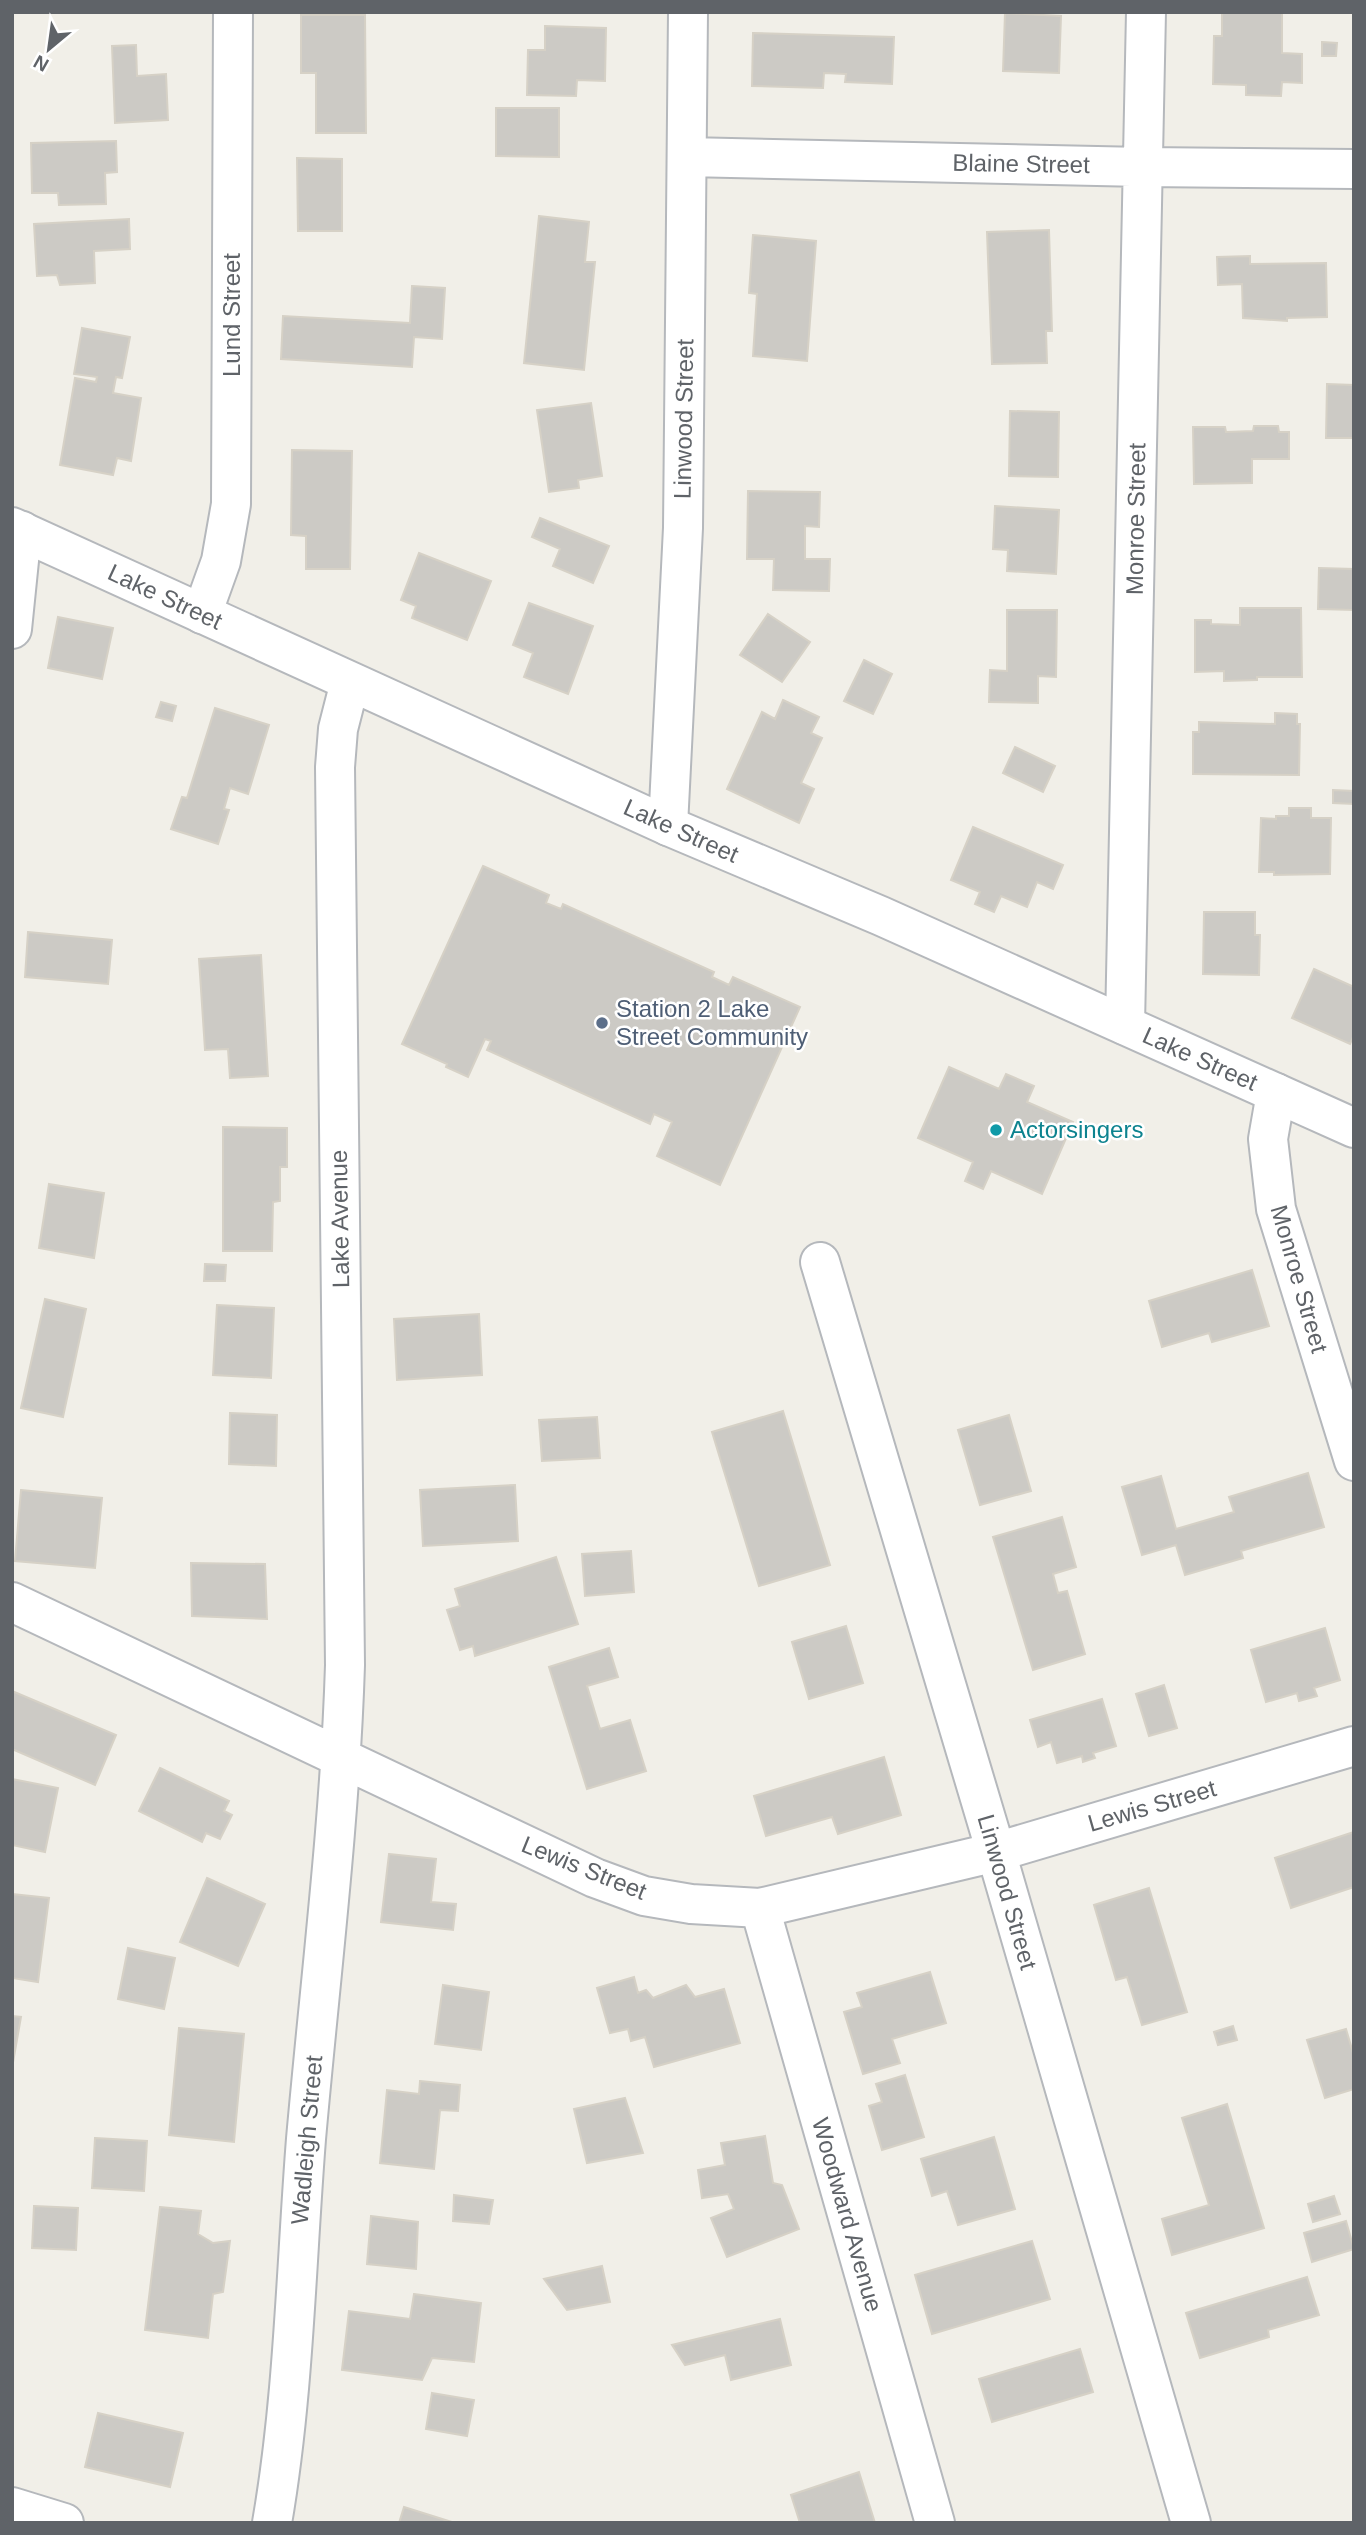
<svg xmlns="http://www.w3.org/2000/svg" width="1366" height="2535" font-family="Helvetica,sans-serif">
	<rect width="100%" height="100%" fill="#f1efe8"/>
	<path fill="#cccac5" stroke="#d6d1c6" stroke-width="2" d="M 1222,12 L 1282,12 L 1282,53 L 1302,54 L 1302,83 L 1282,82 L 1281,96 L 1246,95 L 1246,85 L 1213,84 L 1214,36 L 1222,36 Z
		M 1005,13 L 1061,16 L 1059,73 L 1003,71 Z
		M 301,15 L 365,15 L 366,133 L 316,133 L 316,73 L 301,73 Z
		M 545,26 L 606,28 L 605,81 L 577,80 L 576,96 L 527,95 L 528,50 L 545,50 Z
		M 753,33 L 894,37 L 892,84 L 845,82 L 846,74 L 824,73 L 823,88 L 752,86 Z
		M 1322,42 L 1337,43 L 1336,56 L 1322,56 Z
		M 136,45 L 137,76 L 166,74 L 168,120 L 115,123 L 112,46 Z
		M 496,108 L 559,108 L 559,157 L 496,156 Z
		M 116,141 L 117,172 L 105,173 L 106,204 L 59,205 L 58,193 L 32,193 L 31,143 Z
		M 297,158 L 342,159 L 342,231 L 298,231 Z
		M 539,216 L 589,222 L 585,262 L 595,262 L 584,370 L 524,363 Z
		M 129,219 L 130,249 L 94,251 L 95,283 L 60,285 L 57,275 L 37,276 L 34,224 Z
		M 1049,230 L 1052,331 L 1046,331 L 1047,363 L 992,364 L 987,232 Z
		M 753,235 L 816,241 L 807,361 L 753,356 L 757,294 L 749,293 Z
		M 1250,256 L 1250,264 L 1326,263 L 1327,317 L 1287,318 L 1287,321 L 1243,318 L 1242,284 L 1218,285 L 1217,257 Z
		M 412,286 L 445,288 L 442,339 L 414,337 L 412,367 L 281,359 L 283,316 L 410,323 Z
		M 82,328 L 130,337 L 122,378 L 116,377 L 113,393 L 141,398 L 131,461 L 117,458 L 113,475 L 60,465 L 75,378 L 96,382 L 97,377 L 74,374 Z
		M 1327,384 L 1354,385 L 1354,438 L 1326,438 Z
		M 591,403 L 602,476 L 578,480 L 579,488 L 549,492 L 537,410 Z
		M 1010,411 L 1059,412 L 1058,477 L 1009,476 Z
		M 1254,426 L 1278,426 L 1279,432 L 1289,432 L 1289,459 L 1252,459 L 1252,483 L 1194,484 L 1193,427 L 1225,427 L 1226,432 L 1253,431 Z
		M 292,450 L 352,451 L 350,569 L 306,569 L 306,536 L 291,535 Z
		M 748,491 L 820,492 L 819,527 L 805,526 L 805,559 L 830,559 L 829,591 L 773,590 L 774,559 L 747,559 Z
		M 995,506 L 1059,510 L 1056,574 L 1007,571 L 1008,550 L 993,549 Z
		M 540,518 L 609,546 L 593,583 L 553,566 L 560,549 L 532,537 Z
		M 419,553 L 491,581 L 467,640 L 412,618 L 416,606 L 401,600 Z
		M 1319,568 L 1354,569 L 1354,610 L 1318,609 Z
		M 529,603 L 593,626 L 568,694 L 524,677 L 533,653 L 513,645 Z
		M 1240,608 L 1301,608 L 1302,677 L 1257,677 L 1257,680 L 1224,681 L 1224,671 L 1195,672 L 1195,620 L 1211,620 L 1211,624 L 1240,625 Z
		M 1007,610 L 1057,610 L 1056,677 L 1038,676 L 1038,703 L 989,702 L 990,670 L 1007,671 Z
		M 768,614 L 810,642 L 782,682 L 740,655 Z
		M 58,617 L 113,628 L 102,679 L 48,668 Z
		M 864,660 L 892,674 L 873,714 L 844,701 Z
		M 783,700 L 819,717 L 811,733 L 822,738 L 801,783 L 814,789 L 799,823 L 727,789 L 762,712 L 775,719 Z
		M 161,702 L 176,706 L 172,721 L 156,717 Z
		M 215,708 L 269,725 L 248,794 L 230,788 L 224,809 L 229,810 L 218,844 L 171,829 L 182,797 L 187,798 Z
		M 1275,713 L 1297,714 L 1297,724 L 1300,724 L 1299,775 L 1193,774 L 1193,732 L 1199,732 L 1199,722 L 1275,724 Z
		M 1015,747 L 1055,766 L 1043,792 L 1003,773 Z
		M 1333,790 L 1354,791 L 1354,804 L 1333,803 Z
		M 1289,808 L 1311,808 L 1311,818 L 1331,818 L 1330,874 L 1274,875 L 1274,872 L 1259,872 L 1261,818 L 1276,819 L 1276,816 L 1289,816 Z
		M 973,827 L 1063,865 L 1053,889 L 1037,882 L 1027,907 L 1001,896 L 994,912 L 975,904 L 980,892 L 951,880 Z
		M 483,866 L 549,895 L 546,903 L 561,909 L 563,904 L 714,972 L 712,977 L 729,985 L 733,977 L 800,1007 L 720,1185 L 657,1156 L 672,1122 L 654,1114 L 650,1124 L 487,1050 L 491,1041 L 485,1039 L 468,1077 L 446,1067 L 447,1064 L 402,1044 Z
		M 1204,912 L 1255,912 L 1255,935 L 1260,935 L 1259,975 L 1203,974 Z
		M 28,932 L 112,940 L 108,984 L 25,977 Z
		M 261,955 L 268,1076 L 230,1078 L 228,1049 L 205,1050 L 199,959 Z
		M 1314,969 L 1354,987 L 1354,1035 L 1350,1044 L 1292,1018 Z
		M 949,1067 L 999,1089 L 1006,1074 L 1034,1086 L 1027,1102 L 1073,1122 L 1042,1194 L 991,1171 L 983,1189 L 965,1181 L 973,1162 L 918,1138 Z
		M 223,1127 L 287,1128 L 287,1167 L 280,1167 L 280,1201 L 273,1202 L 272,1251 L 223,1251 Z
		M 49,1184 L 104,1193 L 94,1258 L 39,1248 Z
		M 205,1264 L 226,1265 L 225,1281 L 204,1281 Z
		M 1252,1270 L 1269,1326 L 1212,1342 L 1209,1333 L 1162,1347 L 1149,1301 Z
		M 45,1299 L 86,1309 L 63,1417 L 21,1408 Z
		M 217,1305 L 274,1308 L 271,1378 L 213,1375 Z
		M 479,1314 L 482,1375 L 397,1380 L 394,1319 Z
		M 783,1411 L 830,1565 L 759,1586 L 712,1432 Z
		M 230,1413 L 277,1415 L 276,1466 L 229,1464 Z
		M 1009,1415 L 1031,1491 L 980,1505 L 958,1430 Z
		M 597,1417 L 600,1458 L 542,1461 L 539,1420 Z
		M 1308,1473 L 1324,1527 L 1241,1551 L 1243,1558 L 1185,1575 L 1176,1545 L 1142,1555 L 1122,1487 L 1161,1476 L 1176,1529 L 1234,1512 L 1229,1497 Z
		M 515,1485 L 518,1541 L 423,1546 L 420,1490 Z
		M 21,1490 L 102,1498 L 95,1568 L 15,1561 Z
		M 1062,1517 L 1076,1567 L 1053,1574 L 1058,1593 L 1067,1591 L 1085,1654 L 1033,1670 L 993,1537 Z
		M 631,1551 L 634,1592 L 585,1596 L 582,1554 Z
		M 556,1557 L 578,1624 L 475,1656 L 473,1646 L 460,1650 L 447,1610 L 460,1606 L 455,1589 Z
		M 191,1563 L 265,1564 L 267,1619 L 192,1616 Z
		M 846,1626 L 863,1683 L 809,1699 L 792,1642 Z
		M 1325,1628 L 1340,1680 L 1314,1688 L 1317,1696 L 1299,1701 L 1297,1693 L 1266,1702 L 1251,1650 Z
		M 609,1648 L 618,1677 L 587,1686 L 600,1729 L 630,1720 L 646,1771 L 587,1789 L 549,1667 Z
		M 1164,1685 L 1177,1728 L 1149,1736 L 1136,1694 Z
		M 12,1691 L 116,1735 L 95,1785 L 12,1749 Z
		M 1102,1699 L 1116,1746 L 1093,1753 L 1095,1758 L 1083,1762 L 1082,1756 L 1057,1763 L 1051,1742 L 1038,1747 L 1030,1720 Z
		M 884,1757 L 901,1815 L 838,1834 L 832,1817 L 766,1836 L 754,1796 Z
		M 160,1768 L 229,1801 L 224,1811 L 232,1815 L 220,1839 L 206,1833 L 202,1842 L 139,1811 Z
		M 12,1779 L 58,1788 L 45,1852 L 12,1845 Z
		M 1354,1832 L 1354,1887 L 1291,1908 L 1275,1858 Z
		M 389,1854 L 436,1859 L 431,1902 L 456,1904 L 453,1930 L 381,1922 Z
		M 207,1878 L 265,1904 L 238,1966 L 180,1942 Z
		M 1149,1888 L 1187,2012 L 1142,2025 L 1127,1977 L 1116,1980 L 1094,1905 Z
		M 12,1894 L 49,1898 L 38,1982 L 12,1978 Z
		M 128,1948 L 175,1958 L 164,2009 L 118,1999 Z
		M 930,1972 L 946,2023 L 892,2039 L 900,2063 L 863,2074 L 844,2012 L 862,2007 L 857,1993 Z
		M 634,1977 L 638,1993 L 646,1990 L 653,1998 L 686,1985 L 695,1997 L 724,1989 L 740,2043 L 654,2067 L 645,2037 L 631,2041 L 628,2029 L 610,2033 L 597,1988 Z
		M 443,1985 L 489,1992 L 481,2050 L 435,2044 Z
		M 12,2016 L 21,2017 L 12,2068 Z
		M 1233,2026 L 1237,2040 L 1218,2045 L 1214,2032 Z
		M 179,2028 L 244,2034 L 234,2142 L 169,2135 Z
		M 1346,2029 L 1354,2056 L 1354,2089 L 1325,2098 L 1307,2040 Z
		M 905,2075 L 924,2137 L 882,2150 L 869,2106 L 882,2102 L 876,2084 Z
		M 420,2081 L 460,2085 L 458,2111 L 440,2110 L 434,2169 L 380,2163 L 387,2090 L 419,2094 Z
		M 625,2098 L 643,2153 L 587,2163 L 574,2109 Z
		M 1227,2104 L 1264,2228 L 1172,2255 L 1162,2219 L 1209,2205 L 1182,2118 Z
		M 765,2136 L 773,2183 L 782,2185 L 799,2229 L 727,2257 L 711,2218 L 734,2209 L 728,2194 L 702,2198 L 698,2170 L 725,2165 L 721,2143 Z
		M 994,2137 L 1015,2209 L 958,2225 L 947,2191 L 932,2196 L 921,2159 Z
		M 95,2138 L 147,2141 L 144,2191 L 92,2188 Z
		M 454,2195 L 493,2200 L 489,2224 L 453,2221 Z
		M 1334,2196 L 1340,2214 L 1313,2222 L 1308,2204 Z
		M 34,2206 L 78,2208 L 76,2250 L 32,2248 Z
		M 160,2207 L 201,2211 L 198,2234 L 213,2243 L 230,2241 L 223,2292 L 213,2294 L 208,2338 L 145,2330 Z
		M 371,2216 L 418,2222 L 416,2269 L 367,2264 Z
		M 1346,2221 L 1354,2249 L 1312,2262 L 1304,2233 Z
		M 1032,2241 L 1050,2299 L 932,2334 L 915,2275 Z
		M 602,2266 L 610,2302 L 567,2310 L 544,2279 Z
		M 1307,2277 L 1319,2315 L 1268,2330 L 1269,2337 L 1200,2358 L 1186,2313 Z
		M 414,2294 L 481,2303 L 474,2362 L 432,2358 L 422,2380 L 342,2370 L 349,2311 L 410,2319 Z
		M 780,2319 L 791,2365 L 731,2380 L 725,2355 L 685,2365 L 672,2345 Z
		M 1080,2349 L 1093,2392 L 992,2422 L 979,2379 Z
		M 432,2393 L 474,2400 L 467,2436 L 426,2429 Z
		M 98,2413 L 183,2433 L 170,2487 L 85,2467 Z
		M 859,2472 L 875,2523 L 800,2523 L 791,2495 Z
		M 404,2507 L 455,2523 L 399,2523 Z"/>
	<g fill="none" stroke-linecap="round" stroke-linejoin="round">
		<g stroke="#b5b8bc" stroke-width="42">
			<path id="minor" d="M 687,157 L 1143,167 L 1354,169
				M 202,614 L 221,561 L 231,504 L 233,12
				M 12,629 L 22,531
				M 668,826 L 683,528 L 688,12
				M 1125,1025 L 1146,12
				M 1276,1093 L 1268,1139 L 1276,1209 L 1354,1461
				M 820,1262 L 996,1852 L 1191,2523
				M 12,1602 L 595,1878 L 644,1896 L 691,1904 L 760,1908 L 996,1852 L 1354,1746
				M 760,1908 L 935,2523
				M 12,2507 L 64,2523
				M 272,2523 C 294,2396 296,2266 306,2139 C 320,1981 340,1823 345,1665 L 335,767 L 338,729 L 350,682"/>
		</g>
		<g stroke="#b5b8bc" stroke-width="42">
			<path id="tertiary" d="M 12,527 L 668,826 L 881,916 L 1354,1128"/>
		</g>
		<use href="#minor" stroke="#fff" stroke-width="38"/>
		<use href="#tertiary" stroke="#fff" stroke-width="38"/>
	</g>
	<circle fill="#5c6f8a" stroke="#fff" stroke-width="2.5" cx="602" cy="1023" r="7"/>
	<circle fill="#0f9aa8" stroke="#fff" stroke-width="2.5" cx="996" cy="1130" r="7"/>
	<g text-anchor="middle" stroke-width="5" stroke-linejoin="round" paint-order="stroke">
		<g font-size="24" fill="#5f6368" stroke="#fff">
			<text transform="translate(1021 164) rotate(1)" y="8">Blaine Street</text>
			<text transform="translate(232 315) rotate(-90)" y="8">Lund Street</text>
			<text transform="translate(684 419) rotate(-89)" y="8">Linwood Street</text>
			<text transform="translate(1136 519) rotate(-89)" y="8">Monroe Street</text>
			<text transform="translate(165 597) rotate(25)" y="8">Lake Street</text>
			<text transform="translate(681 831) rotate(24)" y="8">Lake Street</text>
			<text transform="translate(1200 1059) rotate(24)" y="8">Lake Street</text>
			<text transform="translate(340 1219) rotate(-91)" y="8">Lake Avenue</text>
			<text transform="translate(1299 1279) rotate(74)" y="8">Monroe Street</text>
			<text transform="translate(1152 1806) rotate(-16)" y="8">Lewis Street</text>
			<text transform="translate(584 1868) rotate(22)" y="8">Lewis Street</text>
			<text transform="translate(1007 1892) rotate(74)" y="8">Linwood Street</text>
			<text transform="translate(307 2140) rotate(-85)" y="8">Wadleigh Street</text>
			<text transform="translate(847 2215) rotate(74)" y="8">Woodward Avenue</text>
		</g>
		<g font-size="24" fill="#4e5e75" stroke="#fff" text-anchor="start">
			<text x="616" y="1017">Station 2 Lake<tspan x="616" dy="28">Street Community</tspan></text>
		</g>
		<g font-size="24" fill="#0d838f" stroke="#fff" text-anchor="start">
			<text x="1010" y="1138">Actorsingers</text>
		</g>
	</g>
	<rect width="1366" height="2535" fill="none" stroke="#5f6368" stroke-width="28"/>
	<g transform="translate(49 49) rotate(209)" stroke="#ffffff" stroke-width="5" paint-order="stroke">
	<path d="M0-5L12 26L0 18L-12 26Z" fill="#5f6368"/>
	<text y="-10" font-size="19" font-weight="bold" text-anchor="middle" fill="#5f6368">N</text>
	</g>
</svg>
